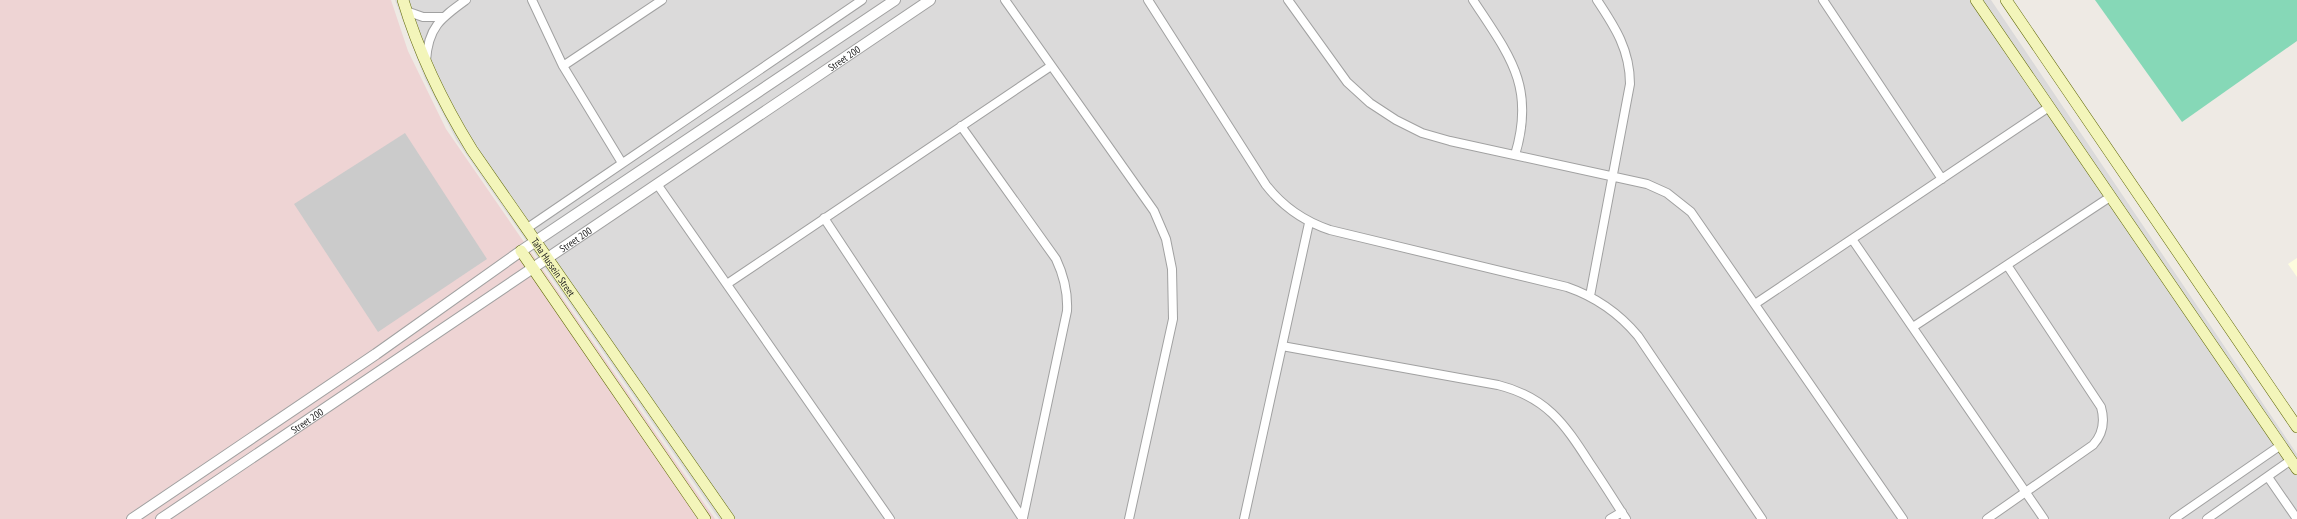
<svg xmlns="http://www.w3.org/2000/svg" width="2297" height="519" font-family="'PT Sans Narrow',sans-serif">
	<rect width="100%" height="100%" fill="#eeeae4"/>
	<path fill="#dbdada" d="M 395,0 L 1991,0 L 2297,454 L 2297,519 L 719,519 L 457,141 L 425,79 Z"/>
	<path fill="#eed4d4" d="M 0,0 L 391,0 L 408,51 L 446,129 L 715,519 L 0,519 Z"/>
	<path fill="#fdfcde" d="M 2297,258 L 2297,277 L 2288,264 Z"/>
	<path fill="#cbcbcb" d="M 405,133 L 487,259 L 378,332 L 294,204 Z"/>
	<path fill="#86d8b7" d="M 2095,0 L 2297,0 L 2297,41 L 2182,122 Z"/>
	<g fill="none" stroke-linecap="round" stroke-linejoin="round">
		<g stroke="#a1a1a1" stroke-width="10">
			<path id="minor" d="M 532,0 L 563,66 L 622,163
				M 1005,0 L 1154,211 L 1166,239 L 1172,269 L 1173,319 L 1129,519
				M 1148,0 L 1266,185 C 1283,207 1303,221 1330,230 L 1567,287 C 1596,297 1618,312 1638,336 L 1762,519
				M 1288,0 L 1347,82 L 1370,103 L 1396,120 L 1422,133 L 1450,141 L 1647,184 L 1667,193 L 1691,212 L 1903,519
				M 1473,0 C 1509,55 1536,86 1515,155
				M 1823,0 L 1942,179
				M 406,11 L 423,17 L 442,17
				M 426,61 C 428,27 441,18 466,0
				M 563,66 L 662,0
				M 961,126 L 1056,259 C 1064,276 1068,292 1067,311 L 1023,518
				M 657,184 L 890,519
				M 824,218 L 1023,519
				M 526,229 L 862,0
				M 1852,239 L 2044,519
				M 727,284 L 1051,66
				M 1590,296 L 1630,84 C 1630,50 1615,27 1597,0
				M 1755,304 L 2049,107
				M 1913,327 L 2110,197
				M 1282,346 L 1498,385 C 1546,397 1564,423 1589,462 C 1602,481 1614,500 1626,519
				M 2268,477 L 2297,519
				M 1244,519 L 1309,223
				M 1610,519 L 1622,512
				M 1987,519 L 2093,445 C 2103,434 2105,421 2101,407 L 2007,265
				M 2174,519 L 2281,445
				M 2207,519 L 2291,460"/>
		</g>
		<g stroke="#a1a1a1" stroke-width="12">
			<g id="tertiary">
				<path d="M 132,519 L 376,354 L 521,251 L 895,0"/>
				<path id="s1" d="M 161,519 L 930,0"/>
			</g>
		</g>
		<g stroke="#646c0c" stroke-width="12">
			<g id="secondary">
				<path id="s2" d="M 403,0 C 419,54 443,103 472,150 L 729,519"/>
				<path d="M 1976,0 L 2297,469"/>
				<path d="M 2006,0 L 2297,427"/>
				<path d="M 521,251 L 705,519"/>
			</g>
		</g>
		<use href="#minor" stroke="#fff" stroke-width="8"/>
		<use href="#tertiary" stroke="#fff" stroke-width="10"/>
		<use href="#secondary" stroke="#f3f5ba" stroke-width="11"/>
	</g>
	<g text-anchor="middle" stroke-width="4" stroke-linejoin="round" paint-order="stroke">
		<g font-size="10" fill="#1d1d1d" stroke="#fff">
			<text dy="4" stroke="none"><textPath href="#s1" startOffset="824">Street 200</textPath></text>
			<text dy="4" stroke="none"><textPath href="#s1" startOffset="500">Street 200</textPath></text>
			<text dy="4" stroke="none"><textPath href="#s2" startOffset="308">Taha Hussein Street</textPath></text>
			<text dy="4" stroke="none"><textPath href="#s1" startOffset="176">Street 200</textPath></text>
		</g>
	</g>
</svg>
